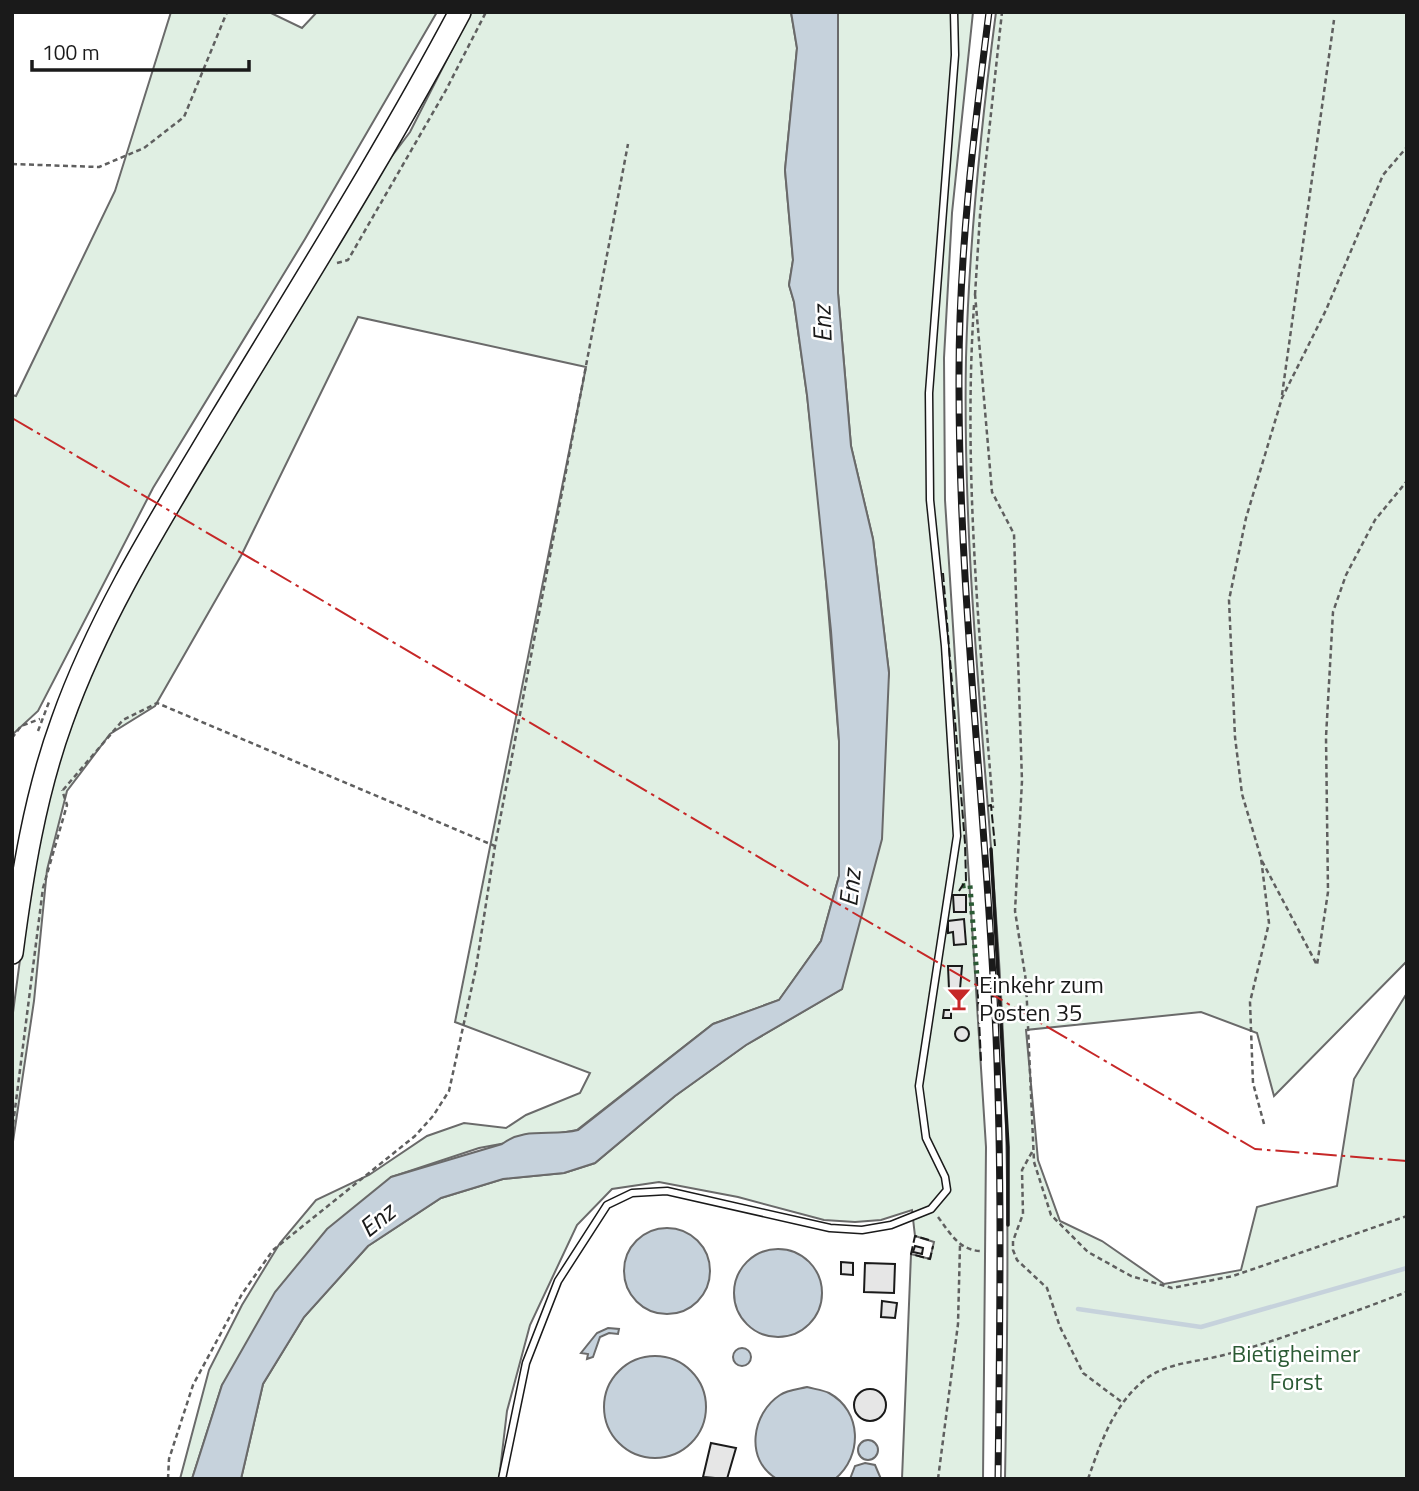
<svg xmlns="http://www.w3.org/2000/svg" width="1419" height="1491" font-family="'Titillium Web',sans-serif">
	<rect width="100%" height="100%" fill="#fff"/>
	<path fill="#e0efe3" stroke="#6a6a6a" stroke-width="2" d="M 171,12 L 269,12 L 302,28 L 317,12 L 437,12 L 305,239 L 153,488 L 38,711 L 12,735 L 12,395 L 16,396 L 115,191 Z
		M 471,12 L 791,12 L 797,48 L 785,170 L 793,260 L 789,285 L 794,302 L 807,395 L 822,532 L 839,741 L 839,876 L 821,941 L 779,1000 L 713,1024 L 577,1130 L 479,1148 L 391,1177 L 222,1385 L 192,1479 L 180,1479 L 209,1370 L 242,1305 L 280,1243 L 316,1200 L 369,1175 L 427,1136 L 464,1123 L 506,1128 L 526,1115 L 580,1093 L 590,1073 L 455,1022 L 586,367 L 358,317 L 242,554 L 155,706 L 110,734 L 67,791 L 47,870 L 34,1001 L 12,1148 L 12,1020 L 32,869 L 55,771 L 92,669 L 163,527 L 389,160 L 410,132 Z
		M 838,12 L 973,12 L 952,213 L 944,358 L 945,500 L 986,1147 L 983,1479 L 902,1479 L 911,1254 L 930,1259 L 934,1242 L 915,1236 L 912,1210 L 881,1220 L 855,1222 L 824,1220 L 738,1197 L 659,1182 L 612,1189 L 577,1225 L 530,1325 L 507,1411 L 499,1479 L 241,1479 L 263,1384 L 304,1317 L 368,1246 L 441,1198 L 503,1179 L 564,1173 L 595,1163 L 675,1096 L 746,1045 L 842,989 L 889,673 L 873,539 L 851,446 L 838,293 Z
		M 996,12 L 1407,12 L 1407,961 L 1274,1096 L 1257,1033 L 1201,1012 L 1026,1030 L 1038,1160 L 1060,1221 L 1102,1241 L 1164,1284 L 1241,1270 L 1257,1207 L 1337,1186 L 1354,1079 L 1407,993 L 1407,1479 L 1005,1479 C 1008,1311 1010,1144 1000,977 C 988,771 962,564 966,358 C 969,243 981,126 996,12 Z"/>
	<path fill="#c6d2dc" stroke="#6a6a6a" stroke-width="2" d="M 791,12 L 838,12 L 838,293 L 851,446 L 873,539 L 889,673 L 882,839 L 842,989 L 746,1045 L 675,1096 L 595,1163 L 564,1173 L 503,1179 L 441,1198 L 368,1246 L 304,1317 L 263,1384 L 241,1479 L 192,1479 L 222,1385 L 275,1292 L 327,1229 L 391,1177 L 502,1144 C 526,1126 552,1137 578,1130 L 713,1024 L 779,1000 L 821,941 L 839,876 L 839,741 L 831,631 L 807,395 L 794,302 L 789,285 L 793,260 L 785,170 L 797,48 Z
		M624 1271a43 43 0 1 1 86 0a43 43 0 1 1-86 0Z
		M734 1293a44 44 0 1 1 88 0a44 44 0 1 1-88 0Z
		M 608,1328 L 619,1329 L 618,1334 L 609,1333 L 600,1337 L 593,1357 L 587,1359 L 588,1354 L 581,1353 L 597,1333 Z
		M733 1357a9 9 0 1 1 18 0a9 9 0 1 1-18 0Z
		M604 1407a51 51 0 1 1 102 0a51 51 0 1 1-102 0Z
		M 807,1387 C 814,1389 823,1390 829,1393 C 862,1411 863,1456 835,1479 L 777,1479 C 744,1460 752,1413 780,1395 C 787,1390 799,1389 807,1387 Z
		M858 1450a10 10 0 1 1 20 0a10 10 0 1 1-20 0Z
		M 865,1463 L 875,1465 L 881,1479 L 850,1479 L 855,1466 Z"/>
	<g fill="none" stroke-linecap="round" stroke-linejoin="round">
		<path stroke="#c6d2dc" stroke-width="4.5" d="M 1078,1309 L 1201,1327 L 1407,1268"/>
	</g>
	<path fill="#e6e6e6" stroke="#1a1a1a" stroke-width="2" d="M 953,895 L 966,895 L 966,912 L 954,912 Z
		M 964,919 L 966,944 L 954,945 L 953,932 L 948,933 L 948,921 Z
		M 948,966 L 962,966 L 960,989 L 949,989 Z
		M 944,1010 L 951,1010 L 951,1018 L 943,1018 Z
		M955 1034a7 7 0 1 1 14 0a7 7 0 1 1-14 0Z
		M 915,1246 L 923,1248 L 922,1254 L 913,1252 Z
		M 841,1262 L 853,1263 L 853,1275 L 841,1274 Z
		M 865,1263 L 895,1264 L 894,1293 L 864,1292 Z
		M 882,1301 L 897,1303 L 895,1318 L 881,1317 Z
		M854 1405a16 16 0 1 1 32 0a16 16 0 1 1-32 0Z
		M 711,1443 L 736,1448 L 727,1479 L 703,1477 Z"/>
	<g fill="none" stroke-linecap="round" stroke-linejoin="round">
		<g stroke="#1a1a1a" stroke-width="9">
			<path id="lane" d="M 502,1479 L 526,1363 L 558,1281 L 607,1205 L 632,1193 L 667,1191 L 830,1228 L 862,1230 L 891,1225 L 931,1209 L 947,1190 L 945,1177 L 926,1138 L 919,1086 L 957,836 L 945,646 L 930,500 L 929,393 L 955,55 L 954,12"/>
		</g>
		<g stroke="#1a1a1a" stroke-width="24">
			<path id="primary" d="M 12,953 C 22,876 35,795 62,721 C 100,614 163,515 221,418 C 302,284 386,151 460,12"/>
		</g>
		<path stroke="#5f5f5f" stroke-width="2.5" stroke-dasharray="5 3.5" stroke-linecap="butt" d="M 12,164 L 99,167 L 144,148 L 184,117 L 227,12
			M 337,263 L 348,260 L 446,90 L 486,12
			M 975,294 L 992,492 L 1014,534 L 1022,781 L 1015,911 L 1026,981 L 1034,1162 L 1051,1215 L 1088,1252 L 1131,1276 L 1172,1288 L 1233,1276 L 1407,1216
			M 975,295 L 980,215 L 1002,12
			M 974,305 C 963,472 980,641 993,808
			M 1282,395 L 1334,20
			M 38,731 L 49,702
			M 12,738 L 21,726 L 40,719
			M 63,790 L 123,720 L 157,703 L 495,846
			M 1262,861 L 1317,965 L 1328,892 L 1326,737 L 1333,612 L 1346,575 L 1375,520 L 1407,481
			M 1264,1124 L 1253,1083 L 1250,1002 L 1269,923 L 1261,858 L 1242,794 L 1235,737 L 1229,600 L 1246,518 L 1282,398 L 1326,310 L 1383,175 L 1407,147
			M 12,1133 L 43,888 L 67,805 L 62,790
			M 1032,1152 L 1022,1170 L 1023,1214 L 1013,1241 L 1013,1250 L 1017,1260 L 1047,1288 L 1060,1327 L 1083,1373 L 1123,1403
			M 938,1217 C 950,1233 959,1250 980,1251
			M 168,1479 L 169,1459 L 193,1385 L 242,1294 L 273,1250 L 415,1136 L 433,1116 L 449,1091 L 476,968 L 495,846 L 628,144
			M 938,1479 L 958,1324 L 960,1245
			M 1088,1479 C 1101,1442 1114,1403 1147,1378 C 1170,1362 1198,1362 1224,1355 C 1285,1339 1347,1314 1407,1292"/>
		<use href="#lane" stroke="#fff" stroke-width="6"/>
		<use href="#primary" stroke="#fff" stroke-width="21"/>
		<g stroke="#1a1a1a" stroke-width="7">
			<path id="rail" d="M 989,12 C 974,131 959,253 959,373 C 958,574 982,776 993,977 C 1003,1144 1000,1311 998,1479"/>
		</g>
		<use href="#rail" stroke="#fff" stroke-width="4.5" stroke-dasharray="13" stroke-linecap="butt"/>
		<path stroke="#2b5a34" stroke-width="5" stroke-dasharray="3.5 5" stroke-linecap="butt" d="M 962,886 L 970,885 L 977,977"/>
		<path stroke="#1a1a1a" stroke-width="2" stroke-dasharray="9 3.5" stroke-linecap="butt" d="M 943,573 L 965,843 L 966,880 L 959,891
			M 988,806 L 991,805 L 995,846
			M 977,977 L 981,1061
			M 929,1240 L 915,1236 L 911,1254 L 930,1259 L 933,1246"/>
		<path stroke="#1a1a1a" stroke-width="3.5" d="M 991,849 L 1008,1147 L 1008,1225"/>
		<path stroke="#c62828" stroke-width="2" stroke-dasharray="24 5 3.5 5" stroke-linecap="butt" d="M 12,418 L 1255,1149 L 1407,1161"/>
	</g>
	<defs>
		<g id="bar-bare" transform="scale(1.89)"><path d="M-6-5H6L.8 .8V4.5H3.5V6h-7V4.5H-.8V.8Z" fill="#c62828" stroke="#fff" stroke-width="2.5" paint-order="stroke"/></g>
	</defs>
	<g fill-rule="evenodd">
		<use href="#bar-bare" x="959" y="999"/>
	</g>
	<g text-anchor="middle" stroke-width="5" stroke-linejoin="round" paint-order="stroke">
		<g font-size="24" fill="#1a1a1a" stroke="#fff" text-anchor="start">
			<text x="979" y="993">Einkehr zum<tspan x="979" dy="28">Posten 35</tspan></text>
		</g>
		<g font-size="24" fill="#2b5a34" stroke="#fff">
			<text x="1296" y="1362">Bietigheimer<tspan x="1296" dy="28">Forst</tspan></text>
		</g>
		<g font-size="26" font-style="italic" fill="#1a1a1a" stroke="#fff">
			<text transform="translate(822 324) rotate(-92)" y="9">Enz</text>
			<text transform="translate(850 888) rotate(-84)" y="9">Enz</text>
			<text transform="translate(377 1220) rotate(-39)" y="9">Enz</text>
		</g>
	</g>
	<rect width="1419" height="1491" fill="none" stroke="#1a1a1a" stroke-width="28"/>
	<path d="M32 60v10h217v-10" fill="none" stroke="#1a1a1a" stroke-width="3.5"/>
	<text x="42" y="60" font-size="21" fill="#1a1a1a" stroke="#ffffff" stroke-width="5" paint-order="stroke">100 m</text>
</svg>
